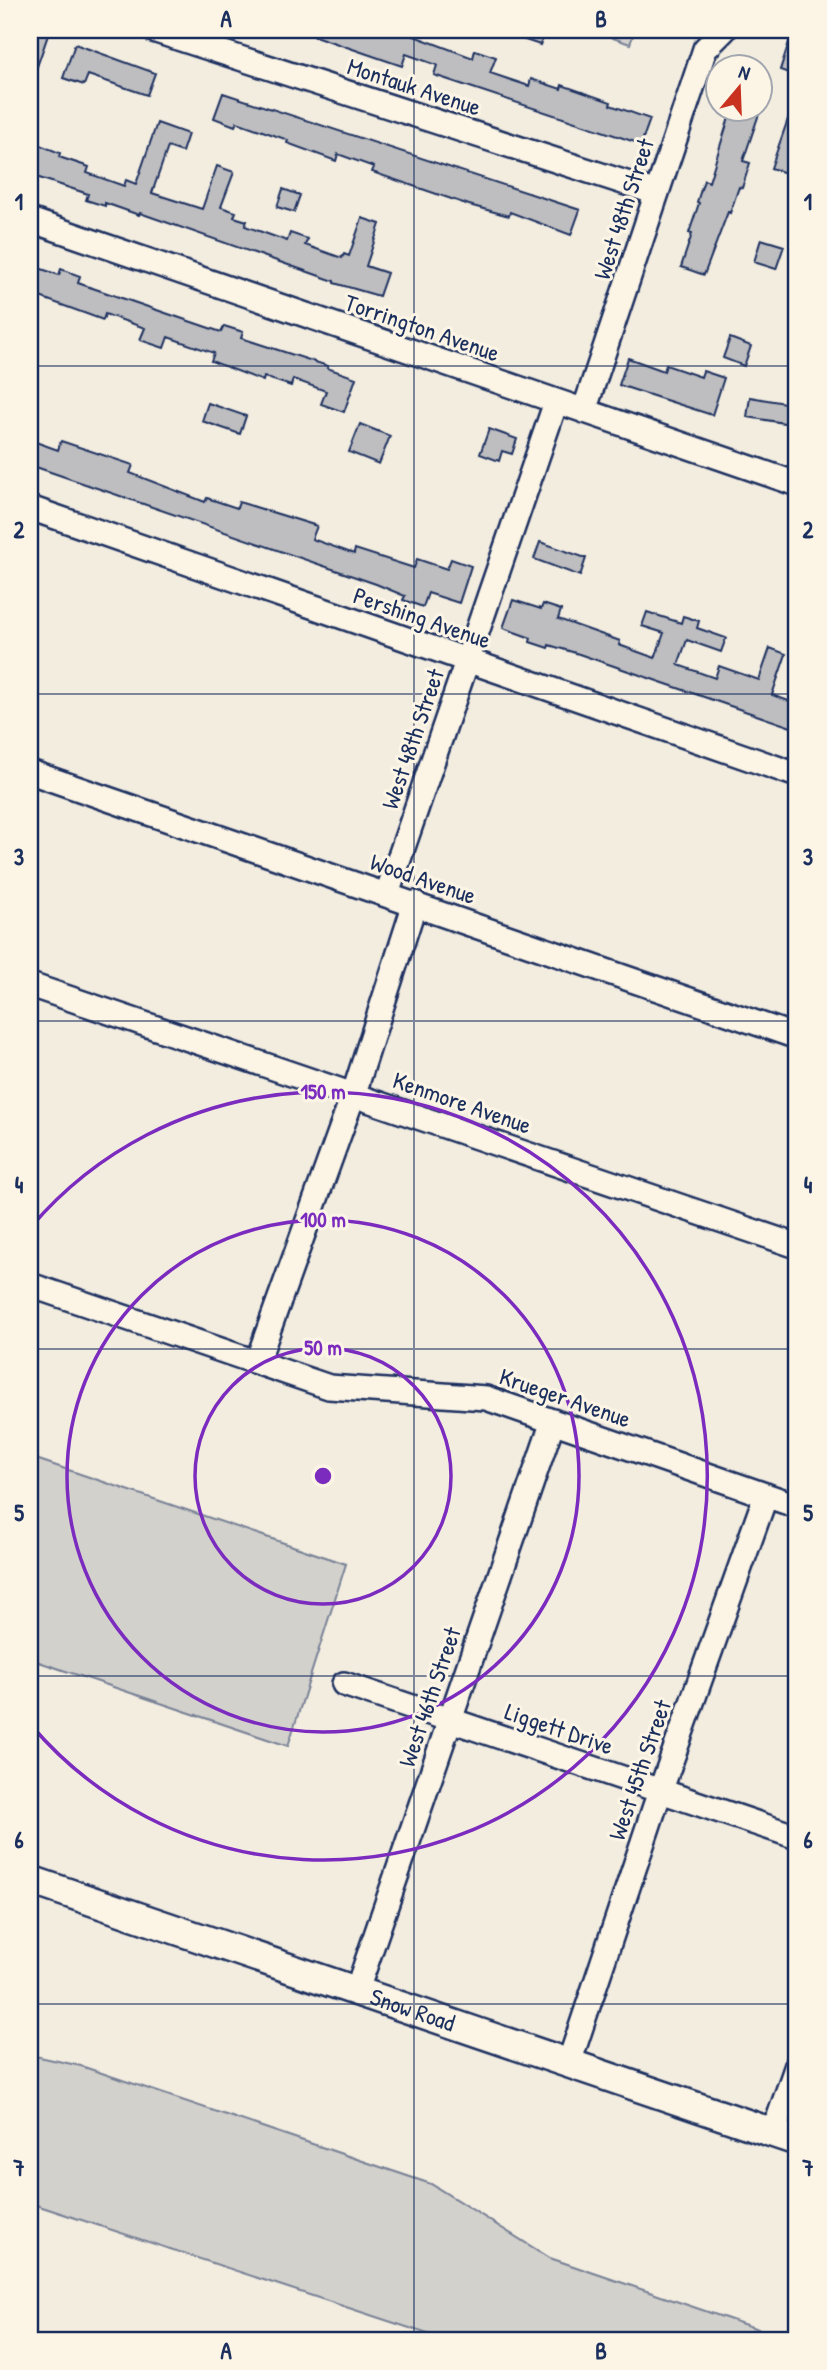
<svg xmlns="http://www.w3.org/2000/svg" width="827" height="2370" font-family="'Patrick Hand',sans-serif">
	<rect width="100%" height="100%" fill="#f3ede0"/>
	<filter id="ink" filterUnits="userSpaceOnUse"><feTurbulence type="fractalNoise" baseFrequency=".0143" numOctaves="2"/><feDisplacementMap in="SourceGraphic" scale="14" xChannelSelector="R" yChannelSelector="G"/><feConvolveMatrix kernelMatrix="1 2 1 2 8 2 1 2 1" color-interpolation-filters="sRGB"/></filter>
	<g filter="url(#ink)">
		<path fill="#d3d1cc" stroke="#778095" stroke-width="2" d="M 590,30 L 635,30 L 630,44 Z
			M 30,1457 L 346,1564 L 288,1746 L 30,1659 Z
			M 30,2055 L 81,2066 L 431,2184 L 550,2258 L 790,2340 L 446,2340 L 30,2203 Z"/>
		<path fill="#bebec0" stroke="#1b2f5e" stroke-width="2" d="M 30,30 L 49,32 L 32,81 L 30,81 Z
			M 303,30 L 398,30 L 473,58 L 475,50 L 496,57 L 490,73 L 529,86 L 531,79 L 561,89 L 562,85 L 611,102 L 610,105 L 650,119 L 641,144 L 434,75 L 437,65 L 406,54 L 402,66 L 303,32 Z
			M 501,30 L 546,30 L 540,45 L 501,32 Z
			M 793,30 L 797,30 L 797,76 L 780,70 Z
			M 75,44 L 155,73 L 147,95 L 88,75 L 84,85 L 63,78 Z
			M 223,93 L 580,210 L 571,235 L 510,212 L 509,216 L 469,205 L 372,172 L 374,167 L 338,154 L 336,161 L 287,143 L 288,140 L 237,122 L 235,126 L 214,118 Z
			M 795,99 L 797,100 L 797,149 L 789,174 L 771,168 Z
			M 732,108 L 761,108 L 743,161 L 750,163 L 742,188 L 739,187 L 730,213 L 728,212 L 704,275 L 681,267 L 692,234 L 689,233 L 699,203 L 697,202 L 704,180 L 709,182 Z
			M 157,123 L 188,134 L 182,152 L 168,147 L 152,193 L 202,209 L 217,166 L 234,172 L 221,207 L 236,212 L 234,217 L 247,221 L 245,226 L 287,241 L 290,233 L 308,239 L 305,245 L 342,258 L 344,254 L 349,256 L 362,218 L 380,224 L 366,266 L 387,273 L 379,296 L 334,283 L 334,281 L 140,213 L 139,215 L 105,203 L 105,206 L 86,200 L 88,194 L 30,175 L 30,141 L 60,153 L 59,157 L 89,167 L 87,173 L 124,186 L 126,180 L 136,184 Z
			M 283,189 L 300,195 L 294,212 L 277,207 Z
			M 761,239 L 784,246 L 776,269 L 754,262 Z
			M 30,265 L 59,275 L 61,269 L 80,276 L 78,283 L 221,332 L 224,326 L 243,332 L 241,338 L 328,366 L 327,368 L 356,378 L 344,412 L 321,404 L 326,391 L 293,379 L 291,386 L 264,377 L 263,381 L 211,361 L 214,353 L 168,337 L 164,348 L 140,340 L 145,328 L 105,314 L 103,320 L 40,297 L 32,321 L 30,321 Z
			M 730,338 L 751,346 L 744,366 L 723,358 Z
			M 628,358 L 664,371 L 666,365 L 701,377 L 703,371 L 724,378 L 712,415 L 619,385 Z
			M 750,397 L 797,405 L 797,425 L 747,417 Z
			M 208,403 L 246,416 L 240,434 L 202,421 Z
			M 360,424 L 390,436 L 379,464 L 349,452 Z
			M 489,429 L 517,439 L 512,454 L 502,451 L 499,461 L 480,454 Z
			M 30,440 L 58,450 L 61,441 L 133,465 L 130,473 L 205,502 L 207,498 L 237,508 L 239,502 L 317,526 L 312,539 L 354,554 L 355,549 L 414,568 L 417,559 L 447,569 L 451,559 L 471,566 L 459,603 L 428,593 L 423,607 L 403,600 L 405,596 L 376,584 L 30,465 Z
			M 540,542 L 586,558 L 580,576 L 534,559 Z
			M 513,600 L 541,609 L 543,604 L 561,610 L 558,619 L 620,641 L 619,645 L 655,658 L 664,633 L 642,626 L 647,612 L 681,623 L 683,616 L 699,621 L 697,628 L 726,638 L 721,652 L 687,640 L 678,665 L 715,678 L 719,666 L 759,680 L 770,648 L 786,654 L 772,695 L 797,704 L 797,729 L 579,654 L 549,645 L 548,648 L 530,642 L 531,638 L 503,628 Z"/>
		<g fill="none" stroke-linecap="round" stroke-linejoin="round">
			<g stroke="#1b2f5e" stroke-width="28">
				<path id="minor" d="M 153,30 L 657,193
					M 30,220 L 797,484
					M 584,411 L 705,49 L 724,30
					M 30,508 L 797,775
					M 30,772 L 797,1037
					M 387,894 L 556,402
					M 30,985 L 797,1246
					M 30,1285 L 329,1387 L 486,1398 L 797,1506
					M 257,1362 L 354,1093 L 415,903
					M 344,1684 L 797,1837
					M 357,1990 L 553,1421
					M 569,2063 L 655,1806 L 766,1495
					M 773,2134 L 797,2065"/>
			</g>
			<g stroke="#1b2f5e" stroke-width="33">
				<g id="major">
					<path id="s1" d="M 30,1880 L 797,2141"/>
				</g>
			</g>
			<use href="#minor" stroke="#fcf5e5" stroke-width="23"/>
			<use href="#major" stroke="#fcf5e5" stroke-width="28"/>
		</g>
	</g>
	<path fill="none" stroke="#1b2f5e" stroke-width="2" stroke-opacity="0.55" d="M 414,30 L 414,2340M 30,366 L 797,366M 30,694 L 797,694M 30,1021 L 797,1021M 30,1349 L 797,1349M 30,1676 L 797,1676M 30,2004 L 797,2004"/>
	<g fill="none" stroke="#7b2cbf" stroke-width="3.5">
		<circle cx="323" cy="1476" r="128"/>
		<circle cx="323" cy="1476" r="256"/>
		<path d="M31 1227A384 384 0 1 1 31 1725"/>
	</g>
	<g text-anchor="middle" stroke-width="6" stroke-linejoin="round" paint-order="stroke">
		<g font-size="24" fill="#1b2f5e" stroke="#fcf5e5">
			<text transform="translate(414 87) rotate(18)" y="8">Montauk Avenue</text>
			<text transform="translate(624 209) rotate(-72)" y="8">West 48th Street</text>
			<text transform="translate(422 328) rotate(19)" y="8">Torrington Avenue</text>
			<text transform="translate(422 618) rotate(19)" y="8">Pershing Avenue</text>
			<text transform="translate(413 739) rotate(-71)" y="8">West 48th Street</text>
			<text transform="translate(423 879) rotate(19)" y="8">Wood Avenue</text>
			<text transform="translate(462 1103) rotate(19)" y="8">Kenmore Avenue</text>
			<text transform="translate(565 1398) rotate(19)" y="8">Krueger Avenue</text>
			<text transform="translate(430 1697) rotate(-71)" y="8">West 46th Street</text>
			<text transform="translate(559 1729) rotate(19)" y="8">Liggett Drive</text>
			<text transform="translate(640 1770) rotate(-71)" y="8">West 45th Street</text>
			<text dy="8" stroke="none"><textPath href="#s1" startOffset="404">Snow Road</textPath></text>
		</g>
	</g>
	<circle cx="323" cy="1476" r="10" fill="#7b2cbf" stroke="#fcf5e5" stroke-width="3.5"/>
	<g font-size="21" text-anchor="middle" font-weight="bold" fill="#7b2cbf" stroke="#fcf5e5" stroke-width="6" stroke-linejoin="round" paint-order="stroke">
		<text x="323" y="1099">150 m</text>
		<text x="323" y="1227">100 m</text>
		<text x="323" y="1355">50 m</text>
	</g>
	<rect width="827" height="2370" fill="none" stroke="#fcf5e5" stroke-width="77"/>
	<g transform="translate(739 88) rotate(19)"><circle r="33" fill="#fcf5e5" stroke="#a2a6af" stroke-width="2"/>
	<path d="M0-5L12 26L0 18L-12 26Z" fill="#c8321e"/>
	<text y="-10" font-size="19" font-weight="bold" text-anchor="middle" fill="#1b2f5e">N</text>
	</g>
	<rect x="38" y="38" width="750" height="2294" fill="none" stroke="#1b2f5e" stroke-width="2.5"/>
	<g font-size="23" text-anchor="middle" font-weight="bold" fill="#1b2f5e">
		<text x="226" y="27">A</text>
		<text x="601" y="27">B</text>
		<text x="19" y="210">1</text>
		<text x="808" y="210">1</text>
		<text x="19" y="538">2</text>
		<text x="808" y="538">2</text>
		<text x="19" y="865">3</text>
		<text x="808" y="865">3</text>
		<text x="19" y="1193">4</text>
		<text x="808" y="1193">4</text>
		<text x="19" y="1521">5</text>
		<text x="808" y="1521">5</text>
		<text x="19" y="1848">6</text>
		<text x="808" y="1848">6</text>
		<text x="19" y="2176">7</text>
		<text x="808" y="2176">7</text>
		<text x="226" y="2359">A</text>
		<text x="601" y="2359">B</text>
	</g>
</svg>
